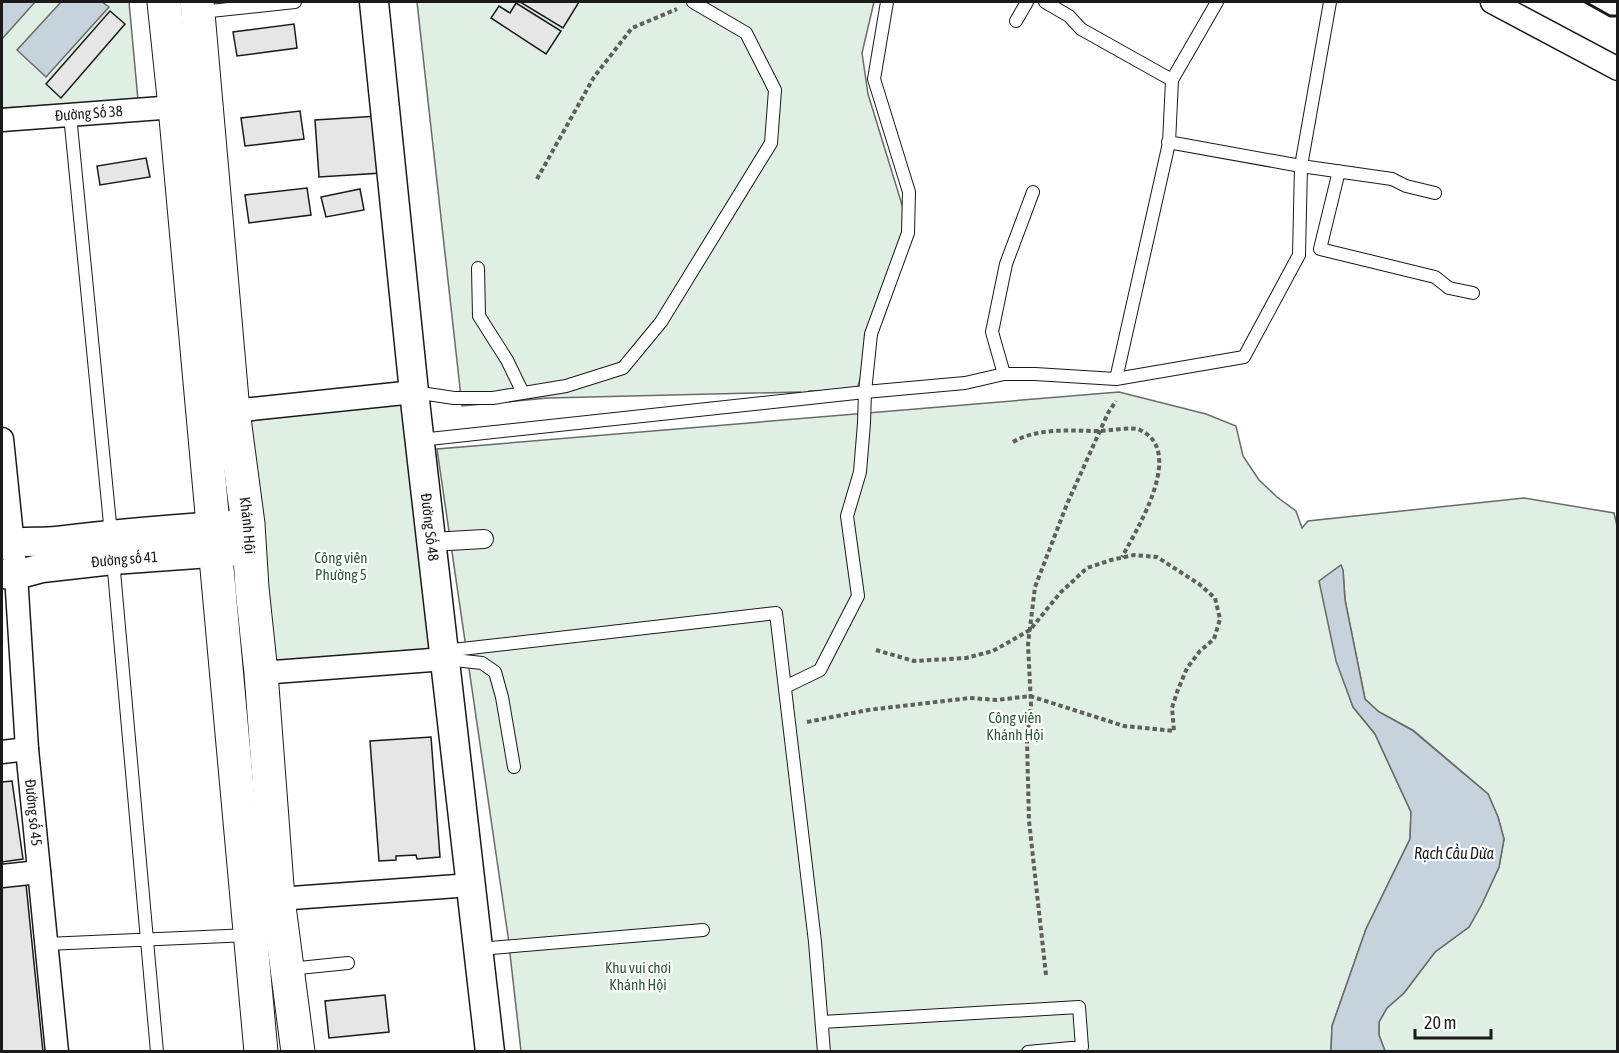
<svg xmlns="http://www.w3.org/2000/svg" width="1619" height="1053" font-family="'Asap Condensed',sans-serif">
	<rect width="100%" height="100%" fill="#fff"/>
	<path fill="#e0efe3" stroke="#6a6a6a" stroke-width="1.5" d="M 2,2 L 129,2 L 138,100 L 2,108 Z
		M 417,2 L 874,2 L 862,53 L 868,94 L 903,208 L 902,249 L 877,316 L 857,390 L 809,391 L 807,395 L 800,392 L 548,398 L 462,406 Z
		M 1119,392 L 1206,414 L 1236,426 L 1243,456 L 1259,480 L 1277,497 L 1296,511 L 1302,528 L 1308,521 L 1524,498 L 1614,513 L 1618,530 L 1617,1051 L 1385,1051 L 1379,1035 L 1379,1022 L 1387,1008 L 1404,993 L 1435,952 L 1469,927 L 1482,904 L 1499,867 L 1504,839 L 1498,817 L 1488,794 L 1413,730 L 1379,712 L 1365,699 L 1345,600 L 1343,570 L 1348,692 L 1353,707 L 1375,734 L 1411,812 L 1410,839 L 1366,929 L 1332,1026 L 1331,1051 L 521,1051 L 508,936 L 437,449 Z
		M 408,402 L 438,649 L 265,663 L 239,422 Z"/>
	<path fill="#c6d2dc" stroke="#6a6a6a" stroke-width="1.5" d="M 2,2 L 35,2 L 2,39 Z
		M 61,2 L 102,2 L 109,7 L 46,77 L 17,50 Z
		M 1341,565 L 1343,570 L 1345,600 L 1365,699 L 1379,712 L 1412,730 L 1488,794 L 1498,817 L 1504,839 L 1499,867 L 1482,904 L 1469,927 L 1435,952 L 1404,993 L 1387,1008 L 1379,1022 L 1379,1035 L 1385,1051 L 1331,1051 L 1332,1026 L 1366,929 L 1410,839 L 1411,812 L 1375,734 L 1353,707 L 1336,661 L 1319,581 Z"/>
	<path fill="#e6e6e6" stroke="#1a1a1a" stroke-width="1.5" d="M 520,2 L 579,2 L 563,28 Z
		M 516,3 L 561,31 L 546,54 L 491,18 L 499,6 L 510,13 Z
		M 110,11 L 125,24 L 61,98 L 46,84 Z
		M 294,24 L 297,48 L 237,56 L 233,32 Z
		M 300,111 L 304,139 L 245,146 L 241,118 Z
		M 378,116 L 382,173 L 319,177 L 315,120 Z
		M 146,158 L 150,177 L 100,185 L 97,166 Z
		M 307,188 L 311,215 L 249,223 L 245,195 Z
		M 360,189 L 364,210 L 326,217 L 321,197 Z
		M 431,737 L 440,857 L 417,859 L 416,855 L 396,856 L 396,860 L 379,861 L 370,741 Z
		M 12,781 L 23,859 L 2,862 L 2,782 Z
		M 26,884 L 43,1052 L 2,1052 L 2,887 Z
		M 385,995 L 389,1032 L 329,1038 L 325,1001 Z"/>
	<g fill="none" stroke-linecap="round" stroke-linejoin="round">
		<g stroke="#1a1a1a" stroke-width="14">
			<path id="service" d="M 1045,2 L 1069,16 L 1081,29 L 1172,80
				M 201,12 L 295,2
				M 1016,21 L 1027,2
				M 70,115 L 111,534
				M 1168,142 L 1301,166 L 1392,179 L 1406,186 L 1435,193
				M 1339,171 L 1320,249 L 1435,277 L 1449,288 L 1473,293
				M 478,268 L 479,316 L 507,360 L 523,393
				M 1004,374 L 992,332 L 1006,264 L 1033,192
				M 1116,379 L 1169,143 L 1172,80 L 1217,2
				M 414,392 L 454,398 L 493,398 L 566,386 L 623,368 L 661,322 L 771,143 L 775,90 L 746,33 L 693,2
				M 420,440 L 865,392 L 965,383 L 1004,374 L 1035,374 L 1116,379 L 1244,357 L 1299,255 L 1301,166 L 1330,2
				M 113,560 L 157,1052
				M 444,651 L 776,613 L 815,942 L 824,1052
				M 445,659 L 482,663 L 495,672 L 502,697 L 514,767
				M 785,687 L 820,670 L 858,596 L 847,516 L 860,472 L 864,423 L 865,392 L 871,334 L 908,233 L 909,192 L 874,79 L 887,2
				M 46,944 L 249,935
				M 479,949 L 703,930
				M 289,969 L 348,963
				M 822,1022 L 1079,1007 L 1082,1047 L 1028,1052"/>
		</g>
		<g stroke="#1a1a1a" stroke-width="20">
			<path id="pedestrian" d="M 431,542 L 484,539"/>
		</g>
		<g stroke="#1a1a1a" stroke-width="25">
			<g id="minor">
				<path d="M 1492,2 L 1618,69"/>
				<path id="s1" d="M 2,120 L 175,107"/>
				<path d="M 233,411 L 414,392"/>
				<path id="s2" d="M 2,439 L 16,575 L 27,749 L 57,1052"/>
				<path d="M 261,673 L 445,659"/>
				<path d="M 2,752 L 27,749"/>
				<path d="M 2,876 L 39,872"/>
				<path d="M 278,899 L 471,885"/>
			</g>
		</g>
		<g stroke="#1a1a1a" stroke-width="31">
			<g id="tertiary">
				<path id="s3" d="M 374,2 L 414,392 L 490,1052"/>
				<path d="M 2,545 C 19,540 39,543 57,541 C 120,533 184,528 248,524"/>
				<path id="s4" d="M 2,574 L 16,575 L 42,568 L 113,560 L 238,551"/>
			</g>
		</g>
		<g stroke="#1a1a1a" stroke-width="35">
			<g id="primary">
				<path d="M 164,2 L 175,107 L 261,1052"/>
				<path id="s5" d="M 197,2 L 233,411 L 248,524 L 252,588 L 261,673 L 278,899 L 298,1052"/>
			</g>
		</g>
		<path stroke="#5f5f5f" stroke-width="4" stroke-dasharray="4.5 3" stroke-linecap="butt" d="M 537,179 L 594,77 L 632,28 L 677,9
			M 1013,442 C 1040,427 1070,431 1099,431 C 1109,431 1132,426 1140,430 C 1186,451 1137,529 1122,557
			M 807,722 L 868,710 L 970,698 L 997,700 L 1030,696 L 1124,726 L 1174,731 L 1172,708 L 1177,692 L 1187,668 L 1200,651 L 1214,639 L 1220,619 L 1215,598 L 1199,584 L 1157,557 L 1134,555 L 1111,560 L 1087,568 L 1060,593 L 1030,630 L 993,651 L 966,658 L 914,661 L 876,650
			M 1046,975 L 1029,821 L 1027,741 L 1031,705 L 1028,644 L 1035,587 L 1067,504 L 1108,413 L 1116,401"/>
		<use href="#service" stroke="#fff" stroke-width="12"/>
		<use href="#pedestrian" stroke="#fff" stroke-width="18"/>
		<use href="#minor" stroke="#fff" stroke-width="22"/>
		<use href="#tertiary" stroke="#fff" stroke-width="28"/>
		<use href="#primary" stroke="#fff" stroke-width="33"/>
		<path stroke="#1a1a1a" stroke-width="3" d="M 1585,2 L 1610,16 L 1618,16"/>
	</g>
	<g text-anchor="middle" stroke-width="4.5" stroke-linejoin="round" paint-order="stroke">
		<g font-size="15" fill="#1a1a1a" stroke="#fff">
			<text dy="5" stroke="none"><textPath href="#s1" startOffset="87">Đường Số 38</textPath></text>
			<text dy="5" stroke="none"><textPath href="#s5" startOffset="526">Khánh Hội</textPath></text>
			<text dy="5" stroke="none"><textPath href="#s3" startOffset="528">Đường Số 48</textPath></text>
			<text dy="5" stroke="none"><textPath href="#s4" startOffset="124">Đường số 41</textPath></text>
			<text dy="5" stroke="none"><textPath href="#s2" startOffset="375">Đường số 45</textPath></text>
		</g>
		<g font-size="15" fill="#2b5a34" stroke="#fff">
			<text x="341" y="563">Công viên<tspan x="341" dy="17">Phường 5</tspan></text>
			<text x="1015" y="723">Công viên<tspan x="1015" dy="17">Khánh Hội</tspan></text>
			<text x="638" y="973">Khu vui chơi<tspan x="638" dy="17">Khánh Hội</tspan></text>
		</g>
		<g font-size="16" font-style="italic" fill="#1a1a1a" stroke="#fff">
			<text x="1454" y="859">Rạch Cầu Dừa</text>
		</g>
	</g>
	<rect width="1619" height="1053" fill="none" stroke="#1a1a1a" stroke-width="6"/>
	<path d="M1415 1029v9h76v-9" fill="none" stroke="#1a1a1a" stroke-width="3"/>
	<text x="1424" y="1029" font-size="18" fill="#1a1a1a" stroke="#ffffff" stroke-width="4.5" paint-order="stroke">20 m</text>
</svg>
